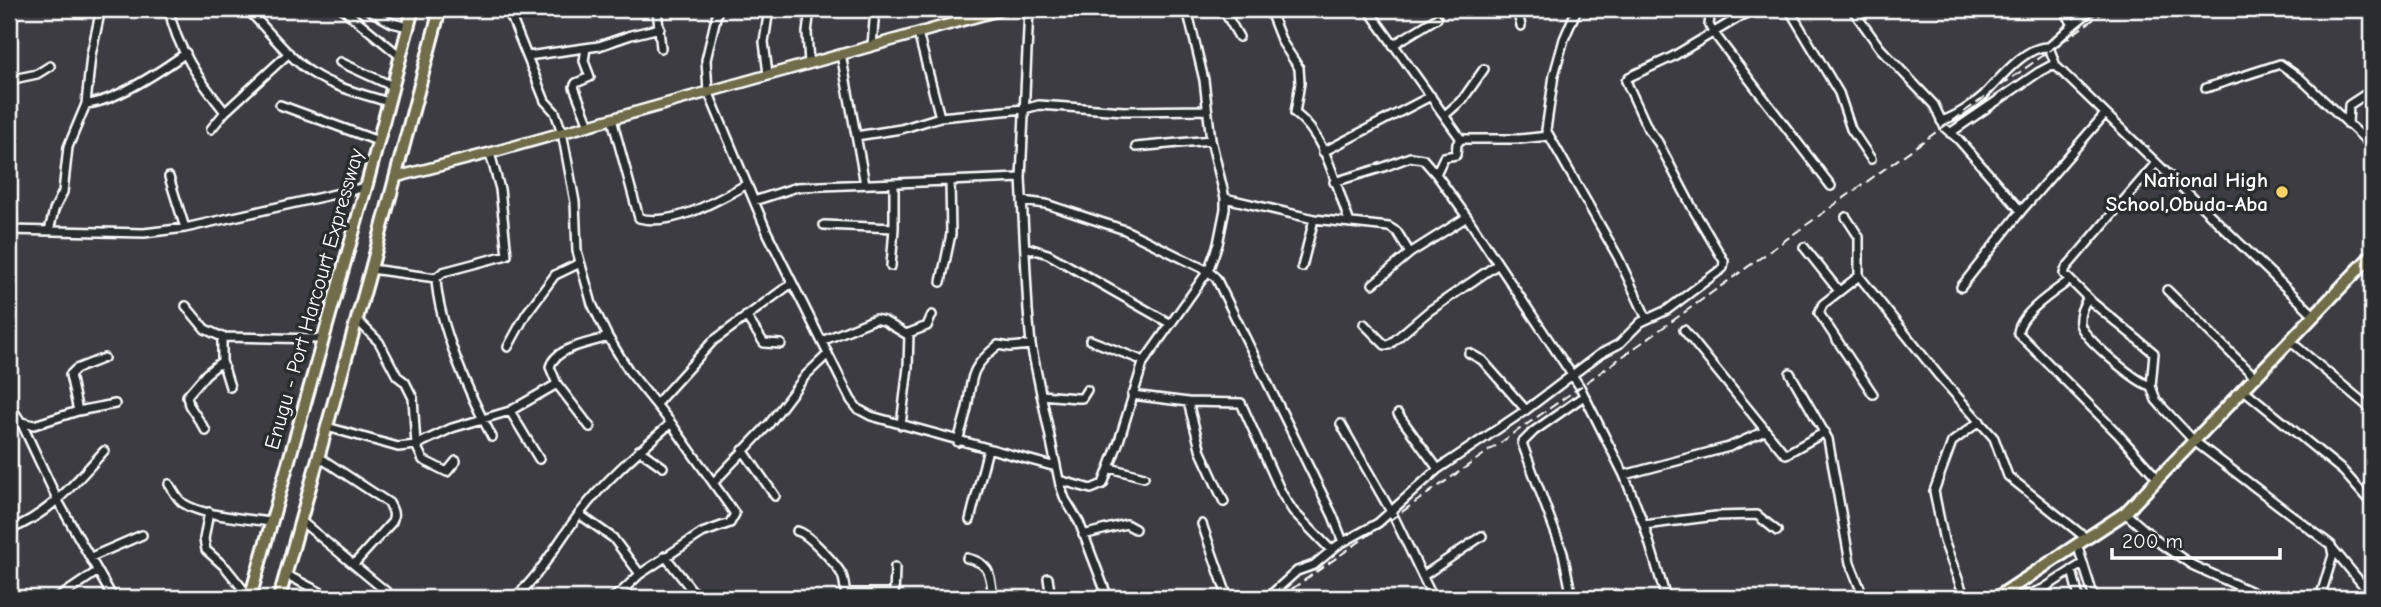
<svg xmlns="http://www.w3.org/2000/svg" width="2381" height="607" font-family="'Comic Neue',sans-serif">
	<rect width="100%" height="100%" fill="#3c3c42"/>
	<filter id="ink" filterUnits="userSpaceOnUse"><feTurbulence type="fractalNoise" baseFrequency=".0143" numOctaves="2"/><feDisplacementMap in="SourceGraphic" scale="14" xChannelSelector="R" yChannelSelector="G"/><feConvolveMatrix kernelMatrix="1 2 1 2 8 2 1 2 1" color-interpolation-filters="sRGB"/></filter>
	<g filter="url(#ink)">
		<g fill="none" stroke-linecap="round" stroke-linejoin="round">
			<g stroke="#fff" stroke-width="12">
				<path id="minor" d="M 169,9 C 176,48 201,82 225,112
					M 247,9 C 268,30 288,57 312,73 C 335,88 363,94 388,102
					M 343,9 L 400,56
					M 367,9 L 392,23 L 408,27
					M 508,9 L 545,101 L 555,112 L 562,132 L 575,202 L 577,251 L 592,304 L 608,337 L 629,371 L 671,423 L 735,514 L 730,523 L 702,533 L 640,574
					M 657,9 L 661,48
					M 718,9 L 706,60 L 708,91 L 767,232 L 851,400 L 858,409 L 871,416 L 1056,467
					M 1029,9 L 1021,178 L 1028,310 L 1031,345 L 1060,485 L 1065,499 L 1079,522 L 1108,598
					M 1223,9 L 1239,37
					M 1269,9 L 1282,42 L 1299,68 L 1300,83 L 1295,113 C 1327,137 1336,187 1350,223
					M 1368,9 L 1461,139 L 1520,139 L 1549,136
					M 1517,9 L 1521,26
					M 1577,9 L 1564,39 L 1554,75 L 1546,130 L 1618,257 L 1647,319
					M 1711,9 L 1709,25 L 1713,32 L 1831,186
					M 1789,9 L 1839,93 L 1851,129 L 1871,159
					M 1852,9 L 1880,48 L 1934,105 L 1945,128 L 1958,139 L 2021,211
					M 2073,25 L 2093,9
					M 918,33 L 940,117
					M 1393,45 L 1437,18
					M 872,46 L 875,9
					M 2049,47 L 2056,66 L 2314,315
					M 586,48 L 584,61 L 590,77 L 576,83 L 574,87 L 589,125
					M 841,54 L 865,184
					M 528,56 L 599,46 L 631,35 L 660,28
					M 340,62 L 392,86
					M 809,63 L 807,33 L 810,9
					M 768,74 L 764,42 L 769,9
					M 9,80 L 37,74 L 50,66
					M 2206,88 L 2280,64 L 2301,79 L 2372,146
					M 86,104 C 115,102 162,70 186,53
					M 280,105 L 378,141
					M 1445,115 L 1463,99 L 1484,69
					M 612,119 L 639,218 C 674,227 718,200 747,184
					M 1941,121 C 1955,117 1973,105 1984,95 C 1999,80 2025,45 2049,47 L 2073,25 L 2064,9
					M 2348,124 L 2349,105 L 2372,90
					M 211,129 L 225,112 L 289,53
					M 1950,133 L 2039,72 L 2052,65 L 2056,66
					M 856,136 L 901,129 L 940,117 L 1024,109 L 1039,105 L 1124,111 L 1207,110
					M 1136,147 L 1211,140
					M 1323,152 L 1431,96
					M 9,154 L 13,230
					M 2156,163 L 2066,268 L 2064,274 L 2093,303 L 2154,353 L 2151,386 L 2156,400 L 2163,408 L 2194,441 L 2331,545 L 2333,555 L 2320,598
					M 1436,174 L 1444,157 L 1456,155 L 1457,144 L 1461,139
					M 169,177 L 185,228
					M 1334,182 L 1384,167 L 1410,157 L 1423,159 L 1436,174 L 1467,217 L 1580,387 L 1624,475 L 1644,525 L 1666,598
					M 1225,198 L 1314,219 L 1389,227 L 1397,232 L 1410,253
					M 754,201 L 797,187 L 1021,178
					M 1022,201 L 1046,204 L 1125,230 L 1208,271 L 1216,278 L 1333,516 L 1343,542
					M 1846,217 L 1859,237 L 1859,276 L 1939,376 L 1994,438 L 2008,476 L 2086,538
					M 824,225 L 894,228
					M 9,230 L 144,233 L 185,228 L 366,187
					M 49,231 L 54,210 L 63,192 L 68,147 L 86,104 L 91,55 L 101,9
					M 1025,247 L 1048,254 L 1171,324
					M 1804,247 L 1839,291
					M 891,266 L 894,228 L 894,184
					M 1302,267 L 1314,219
					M 371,269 L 436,278 L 443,272 L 507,255 L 500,189 L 490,153
					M 1859,276 L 1823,304 L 1819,313 L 1873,394
					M 436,278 C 438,324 470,396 492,437
					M 2070,280 C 2055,291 2019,314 2018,333 L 2118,434 L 2158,479
					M 941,282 L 951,234 L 950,182
					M 1373,284 L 1410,253 L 1467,217
					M 1961,287 L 2021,211 L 2105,114
					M 2167,290 L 2255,377
					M 2088,298 C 2083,305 2079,315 2080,324 C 2083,338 2137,383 2151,386
					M 186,306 L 205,329 L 222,337 L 323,339
					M 746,316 L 764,343 L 781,344
					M 357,320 L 379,342 L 397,376 L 405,382 L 413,398 L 416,445 L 423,460 L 447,472 L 456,461
					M 1364,324 L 1385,345 L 1389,345 L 1429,311 L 1498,264
					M 1684,330 L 1784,453 L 1786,454 L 1825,432
					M 222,337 L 222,361 L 230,387
					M 1090,340 L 1144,361
					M 822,341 L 875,319 L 884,321 L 906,334 L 927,326 L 932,315
					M 2290,341 L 2372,410
					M 508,347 L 526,314 L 555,275 L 580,263
					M 1469,353 L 1482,360 L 1526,410
					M 1790,373 L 1828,439 L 1850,563 L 1864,598
					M 2244,390 L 2343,471 L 2372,504
					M 1041,395 L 1077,398 L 1082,398 L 1087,390
					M 1132,395 L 1188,402 L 1241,403 L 1282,494 L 1293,511 L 1331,550
					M 1188,402 L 1201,452 L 1224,502
					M 9,404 L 21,422 L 58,501 L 113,598
					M 656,404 L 713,341 L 792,283
					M 78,411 L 70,375 L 76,369 L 104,358
					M 510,411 L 539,459
					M 1398,414 L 1438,469
					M 21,422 L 34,425 L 78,411 L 115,404
					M 1341,424 L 1394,517 L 1433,598
					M 901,425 L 908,367 L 909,334
					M 327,427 L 398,447 L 416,445 L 452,428 L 510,411 L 557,384
					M 590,427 L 557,384 L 550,367 C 555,347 591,343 608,337
					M 206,431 L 189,405 L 187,396 L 206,374 L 222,361
					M 958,442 C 961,429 966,416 968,403 C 972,372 973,366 998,345 L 1010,347 L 1031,345
					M 639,450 L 663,467
					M 743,450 L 775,496
					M 319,457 L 389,503 C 393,510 395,515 392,522 L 354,564
					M 1110,468 L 1144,477
					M 1624,475 L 1729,447 L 1765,431
					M 1059,480 L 1091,489 L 1103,484 L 1119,441 L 1143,363 L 1208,271 L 1218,244 L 1225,209 L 1225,198 L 1211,140 L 1204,80 L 1187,9
					M 714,482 L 769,424 L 806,375 L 828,354
					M 169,484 C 173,490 177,499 183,503 C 201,516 249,519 272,522
					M 209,512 L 204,539 L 206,550 L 226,568 L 250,598
					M 2125,513 L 2161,544 L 2192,565 L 2265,598
					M 579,514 L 613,538 L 640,574 L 621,592 L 626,598
					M 970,520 L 988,449
					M 301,521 L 394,598
					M 1202,524 L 1228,598
					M 1644,525 L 1716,516 L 1757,515 L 1777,531
					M 9,530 C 50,514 75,483 104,451
					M 797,531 C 808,533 837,565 842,575 C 845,582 845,591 846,598
					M 1083,535 L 1126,524 L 1135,529
					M 2077,544 L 2094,598
					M 2333,549 L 2372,596
					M 665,556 L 698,598
					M 91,557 L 142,535
					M 967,558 C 992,564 990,576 993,598
					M 2072,570 L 2079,598
					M 285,574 L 320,592 L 323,598
					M 1423,576 L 1482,536
					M 1048,578 L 1051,598
					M 845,593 L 894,593
					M 58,598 L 98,571
					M 514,598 C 541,575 558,541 580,513 C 606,479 639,451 671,423
					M 612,598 L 621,592
					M 894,598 L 895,567
					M 1267,598 L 1297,571 L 1314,565 L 1338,545 L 1378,523 L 1438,469 L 1526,410 L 1600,354 L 1619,344 L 1641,322 L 1667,310 L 1723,268 L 1724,261 L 1693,209 L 1658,142 L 1648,129 L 1626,81 L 1629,77 L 1672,57 L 1753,9
					M 1572,598 L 1563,553 L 1522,443 L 1534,431 L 1584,396
					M 1965,598 L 1944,541 L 1934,491 L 1952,442 L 1980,421
					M 2019,598 L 2043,589 L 2082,564"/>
			</g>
			<g stroke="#fff" stroke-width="14">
				<path id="major" d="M 396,177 L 490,153 L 1004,9"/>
			</g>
			<g stroke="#fff" stroke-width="16">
				<path id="highway" d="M 250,598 L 367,184 L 413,9
					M 279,598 L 371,269 L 440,9
					M 1996,598 L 2125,513 L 2372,255"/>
			</g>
			<use href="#minor" stroke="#2a2d2e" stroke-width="7"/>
			<use href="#major" stroke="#716d4b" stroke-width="9"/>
			<use href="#highway" stroke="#716d4b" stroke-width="10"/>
			<path stroke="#fff" stroke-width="2" stroke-dasharray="10 5" stroke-linecap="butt" d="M 1279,598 L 1580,387 L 2108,9"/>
		</g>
	</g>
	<circle fill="#ffd166" stroke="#2a2d2e" stroke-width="2.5" cx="2282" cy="192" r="7"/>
	<g text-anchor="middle" stroke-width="7" stroke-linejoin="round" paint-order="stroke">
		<g font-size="21" font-weight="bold" fill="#fff" stroke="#2a2d2e" text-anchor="end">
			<text x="2268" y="187">National High<tspan x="2268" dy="24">School,Obuda-Aba</tspan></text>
		</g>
		<g font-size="21" fill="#fff" stroke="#2a2d2e">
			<text transform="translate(314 299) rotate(-74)" y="7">Enugu - Port Harcourt Expressway</text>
		</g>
	</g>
	<rect width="2381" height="607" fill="none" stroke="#2a2d2e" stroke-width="35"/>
	<rect x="18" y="18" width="2346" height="572" fill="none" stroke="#fff" stroke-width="2.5" filter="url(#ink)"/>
	<path d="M2112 548v10h168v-10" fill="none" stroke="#ffffff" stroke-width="3.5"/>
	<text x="2122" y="548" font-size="21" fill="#ffffff" stroke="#2a2d2e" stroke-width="5" paint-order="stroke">200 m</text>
</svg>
